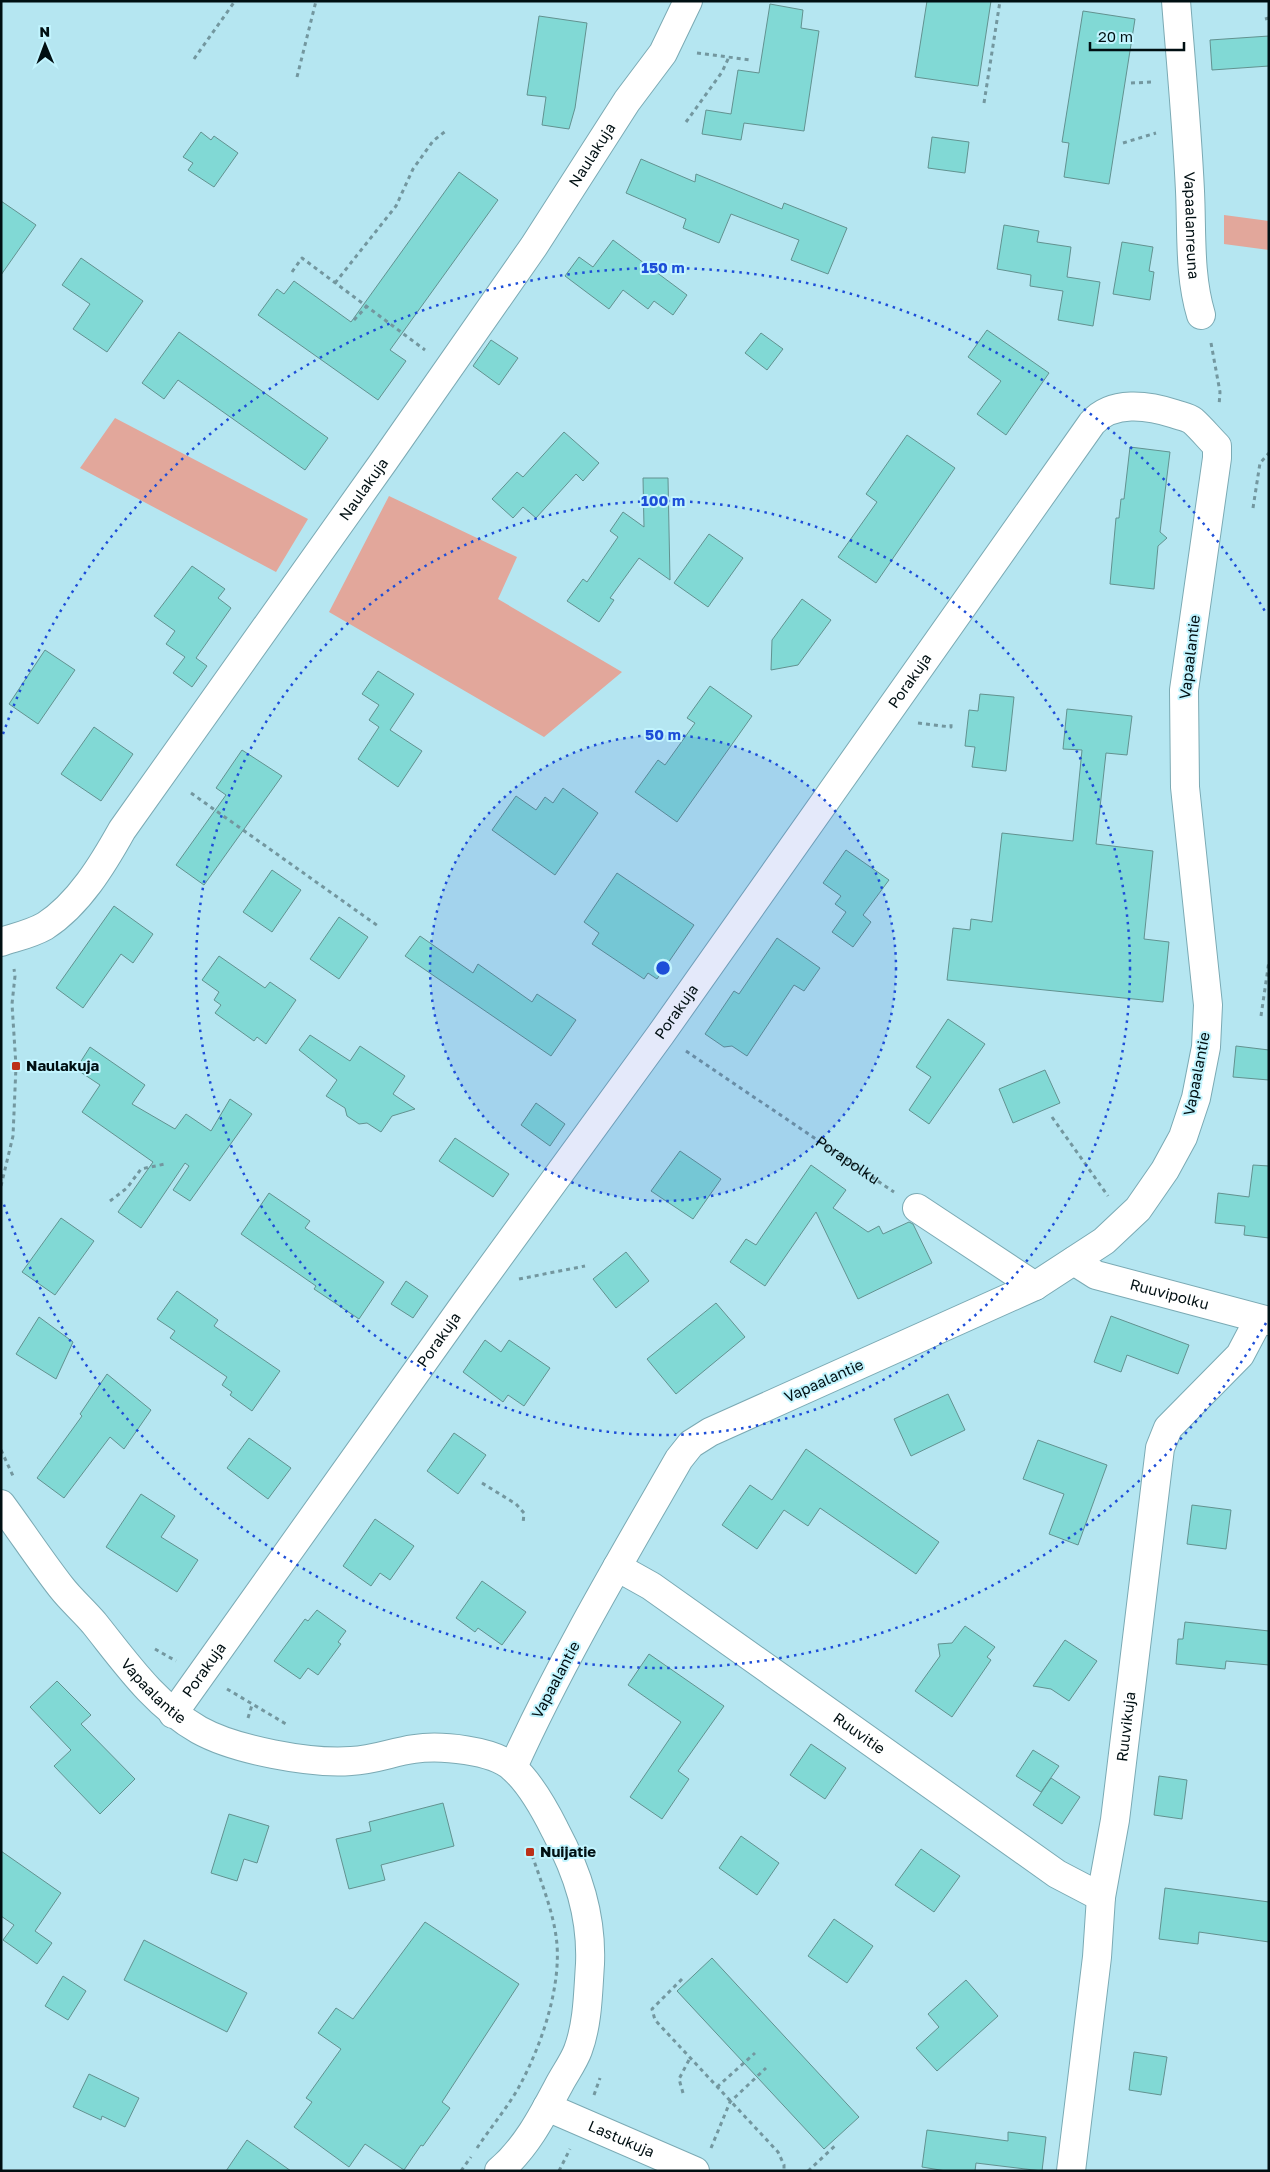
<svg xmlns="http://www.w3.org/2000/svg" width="1270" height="2172" font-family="'Golos Text',sans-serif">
	<rect width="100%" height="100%" fill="#b5e6f1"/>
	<path fill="#e2a79b" d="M 1224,215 L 1269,221 L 1269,250 L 1224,244 Z
		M 115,418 L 308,519 L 276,572 L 80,468 Z
		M 389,496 L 517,557 L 498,599 L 622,672 L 544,737 L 329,612 Z"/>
	<path fill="#81d9d5" stroke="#629290" d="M 927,1 L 991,1 L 978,86 L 915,77 Z
		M 770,4 L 803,10 L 801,28 L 819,31 L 804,131 L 744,123 L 741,140 L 702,134 L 706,110 L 731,114 L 738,70 L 759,73 Z
		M 1083,11 L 1135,19 L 1109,184 L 1064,177 L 1069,143 L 1062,142 Z
		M 539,16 L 587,23 L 575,108 L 569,129 L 542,125 L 546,97 L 527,95 Z
		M 1269,36 L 1269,66 L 1212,70 L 1210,40 Z
		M 201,132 L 211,140 L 214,136 L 238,153 L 214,187 L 188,170 L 193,163 L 183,157 Z
		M 932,137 L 969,142 L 965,173 L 928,168 Z
		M 641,159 L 695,182 L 696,174 L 782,209 L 784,203 L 847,228 L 828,274 L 791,260 L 799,240 L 731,214 L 719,243 L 683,228 L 686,219 L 626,193 Z
		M 459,172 L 498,200 L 390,350 L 406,361 L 378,400 L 258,315 L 277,289 L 284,294 L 294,281 L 351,322 Z
		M 1,201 L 36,225 L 1,275 Z
		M 1004,225 L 1039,231 L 1037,242 L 1071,247 L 1067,277 L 1100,282 L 1093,326 L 1058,320 L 1063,291 L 1030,286 L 1031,275 L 997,269 Z
		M 613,240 L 687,295 L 673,315 L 654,301 L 648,309 L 623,290 L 609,309 L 565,276 L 579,257 L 593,267 Z
		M 1122,242 L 1153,247 L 1149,271 L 1154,272 L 1150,300 L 1113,294 Z
		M 81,258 L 143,301 L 107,352 L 73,329 L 90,304 L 62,285 Z
		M 987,330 L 1049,373 L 1006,435 L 977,414 L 1001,381 L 968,357 Z
		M 179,332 L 328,438 L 305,470 L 178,380 L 164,399 L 142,383 Z
		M 761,333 L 783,349 L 767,370 L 745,353 Z
		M 491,340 L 518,358 L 499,385 L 473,366 Z
		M 564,432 L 599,463 L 583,481 L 576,474 L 536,518 L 523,507 L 513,518 L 492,499 L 517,472 L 523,477 Z
		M 907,435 L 955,468 L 876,583 L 838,557 L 877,502 L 866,494 Z
		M 1130,447 L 1170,452 L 1160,532 L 1167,538 L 1158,546 L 1154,589 L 1110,584 L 1116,518 L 1119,518 L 1121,499 L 1124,499 Z
		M 643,478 L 668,478 L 670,580 L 639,558 L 610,598 L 614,600 L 599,622 L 567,601 L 583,579 L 587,582 L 618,537 L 610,531 L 623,512 L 644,527 Z
		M 709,534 L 743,558 L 708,607 L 674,583 Z
		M 192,566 L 225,589 L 218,598 L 231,608 L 196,658 L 207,666 L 192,687 L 173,673 L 185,657 L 166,644 L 175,631 L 154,616 Z
		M 802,599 L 831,620 L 798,665 L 771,670 L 772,640 Z
		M 45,650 L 75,670 L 38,724 L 9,704 Z
		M 378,671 L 414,694 L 390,730 L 422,751 L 398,787 L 358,759 L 379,727 L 369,720 L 379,705 L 362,694 Z
		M 710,686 L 752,716 L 677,822 L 635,792 L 658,760 L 665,765 L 695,723 L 687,718 Z
		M 980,694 L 1014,697 L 1006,771 L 972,767 L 975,747 L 965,746 L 969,710 L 978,711 Z
		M 1067,709 L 1132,716 L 1127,755 L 1106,753 L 1096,844 L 1153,851 L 1144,939 L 1169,942 L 1163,1002 L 947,980 L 953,928 L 970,930 L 971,919 L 992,922 L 1002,833 L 1073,841 L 1082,750 L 1063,749 Z
		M 94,727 L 133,754 L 101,801 L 61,774 Z
		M 242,750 L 282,776 L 204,885 L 176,865 L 226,795 L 216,788 Z
		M 563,788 L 598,813 L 555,875 L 492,830 L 516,796 L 536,810 L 545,797 L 553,803 Z
		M 846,850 L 889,880 L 863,915 L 871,922 L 853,947 L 832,932 L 846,912 L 835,904 L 841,896 L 823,883 Z
		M 272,870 L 301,890 L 272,932 L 243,912 Z
		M 617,873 L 694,925 L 657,979 L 648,973 L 644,979 L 592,944 L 599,933 L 584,922 Z
		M 114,906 L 153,934 L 133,963 L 121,954 L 83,1008 L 56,988 Z
		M 339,917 L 368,937 L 339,979 L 310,959 Z
		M 420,936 L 473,973 L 478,964 L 532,1002 L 537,994 L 576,1020 L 551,1056 L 405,956 Z
		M 777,938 L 820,968 L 804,991 L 794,985 L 747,1056 L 732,1046 L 724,1047 L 705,1034 L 734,991 L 739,994 Z
		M 219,956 L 265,988 L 270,982 L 296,1000 L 266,1044 L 257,1037 L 254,1041 L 215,1013 L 221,1005 L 214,1000 L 219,992 L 202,980 Z
		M 948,1019 L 985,1044 L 929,1124 L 909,1110 L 931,1077 L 916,1067 Z
		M 310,1035 L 350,1061 L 360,1046 L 405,1076 L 393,1094 L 415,1109 L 392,1116 L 381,1132 L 367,1123 L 359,1124 L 347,1116 L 345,1108 L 326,1096 L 337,1080 L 299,1050 Z
		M 1236,1046 L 1269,1050 L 1269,1080 L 1233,1077 Z
		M 90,1047 L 145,1085 L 132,1104 L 175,1129 L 186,1114 L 211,1131 L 230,1099 L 252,1114 L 190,1201 L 173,1190 L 189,1166 L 185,1163 L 141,1228 L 118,1212 L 153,1162 L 82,1112 L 100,1085 L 76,1069 Z
		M 1045,1070 L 1060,1103 L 1013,1123 L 999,1089 Z
		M 536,1103 L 565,1124 L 550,1146 L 521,1125 Z
		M 455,1138 L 509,1174 L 493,1197 L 439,1161 Z
		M 680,1151 L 721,1179 L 693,1219 L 651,1191 Z
		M 811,1165 L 846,1190 L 833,1208 L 868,1232 L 879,1226 L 883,1234 L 909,1222 L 913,1224 L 932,1263 L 858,1299 L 816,1212 L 765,1286 L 730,1262 L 746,1239 L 756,1245 Z
		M 1253,1165 L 1269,1166 L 1269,1238 L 1244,1235 L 1245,1226 L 1215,1223 L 1218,1193 L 1249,1197 Z
		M 269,1193 L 310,1221 L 305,1228 L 384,1282 L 359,1319 L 314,1289 L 316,1286 L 241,1234 Z
		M 61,1218 L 94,1241 L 55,1295 L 22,1272 Z
		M 626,1252 L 649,1281 L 616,1308 L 593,1279 Z
		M 406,1281 L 428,1296 L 413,1318 L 391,1304 Z
		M 177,1291 L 218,1320 L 214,1326 L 280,1371 L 252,1411 L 230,1395 L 232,1392 L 222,1385 L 227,1377 L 170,1338 L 175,1331 L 157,1319 Z
		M 716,1303 L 745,1337 L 676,1394 L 647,1359 Z
		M 1111,1316 L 1189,1345 L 1178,1374 L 1127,1355 L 1121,1372 L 1094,1362 Z
		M 39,1317 L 73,1342 L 56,1379 L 16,1354 Z
		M 485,1340 L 501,1352 L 509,1340 L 550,1368 L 524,1406 L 508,1395 L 503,1402 L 463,1372 Z
		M 107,1374 L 151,1410 L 124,1449 L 110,1437 L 64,1498 L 37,1478 L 82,1416 L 80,1414 Z
		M 948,1394 L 965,1430 L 911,1456 L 894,1419 Z
		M 454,1433 L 486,1455 L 458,1494 L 427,1471 Z
		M 249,1438 L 291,1468 L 268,1499 L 227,1468 Z
		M 1038,1440 L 1107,1465 L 1078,1545 L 1049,1534 L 1064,1494 L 1023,1479 Z
		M 806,1449 L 939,1542 L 916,1574 L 820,1508 L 808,1526 L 784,1510 L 757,1549 L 722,1525 L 750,1485 L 772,1500 Z
		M 141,1494 L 175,1516 L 161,1537 L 198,1560 L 177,1592 L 106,1547 Z
		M 1192,1505 L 1231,1510 L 1226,1549 L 1187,1544 Z
		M 375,1519 L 414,1546 L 390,1580 L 380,1573 L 371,1586 L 343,1566 Z
		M 482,1581 L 526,1612 L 502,1645 L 478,1628 L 475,1632 L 456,1618 Z
		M 317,1610 L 346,1631 L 338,1642 L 341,1644 L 318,1675 L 308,1668 L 300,1679 L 274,1661 L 305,1619 L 308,1621 Z
		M 1185,1622 L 1269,1631 L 1269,1665 L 1226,1661 L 1225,1669 L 1176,1664 L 1178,1639 L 1183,1639 Z
		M 965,1626 L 995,1647 L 987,1657 L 991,1660 L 952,1717 L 915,1691 L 940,1656 L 938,1644 L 952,1643 Z
		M 1065,1640 L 1097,1661 L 1069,1701 L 1051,1689 L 1033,1686 Z
		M 649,1654 L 724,1706 L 678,1771 L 689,1779 L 662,1819 L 630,1797 L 681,1722 L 628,1685 Z
		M 57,1681 L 91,1715 L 81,1724 L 135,1779 L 100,1814 L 54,1766 L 71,1750 L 30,1707 Z
		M 811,1744 L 846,1768 L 825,1799 L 790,1775 Z
		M 1033,1750 L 1059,1766 L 1041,1792 L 1016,1776 Z
		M 1159,1776 L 1187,1780 L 1182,1819 L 1154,1815 Z
		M 1051,1778 L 1080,1797 L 1062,1824 L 1033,1805 Z
		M 443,1803 L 454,1846 L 381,1865 L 385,1880 L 349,1889 L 336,1839 L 371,1831 L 369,1822 Z
		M 229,1814 L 269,1826 L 257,1863 L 244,1859 L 237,1881 L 211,1873 Z
		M 741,1836 L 779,1863 L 757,1895 L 719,1868 Z
		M 921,1849 L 960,1876 L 934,1912 L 895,1885 Z
		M 1,1851 L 61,1893 L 35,1931 L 52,1943 L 37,1964 L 3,1940 L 14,1925 L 1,1916 Z
		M 1165,1888 L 1269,1902 L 1269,1942 L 1199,1932 L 1198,1944 L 1159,1939 Z
		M 834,1919 L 873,1946 L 847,1983 L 808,1956 Z
		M 425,1922 L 519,1984 L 442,2102 L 450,2108 L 423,2146 L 421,2145 L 404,2170 L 365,2144 L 349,2167 L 294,2127 L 312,2102 L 306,2098 L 341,2049 L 318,2033 L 336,2008 L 353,2019 Z
		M 144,1940 L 247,1993 L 227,2032 L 124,1980 Z
		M 712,1958 L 859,2117 L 824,2149 L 677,1991 Z
		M 63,1976 L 86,1991 L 68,2020 L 45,2006 Z
		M 966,1980 L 998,2016 L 937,2071 L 916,2048 L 939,2027 L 928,2014 Z
		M 1134,2052 L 1167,2057 L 1161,2095 L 1129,2090 Z
		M 89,2074 L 139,2098 L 125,2127 L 102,2116 L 101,2120 L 73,2107 Z
		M 927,2130 L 1008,2141 L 1008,2132 L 1046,2137 L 1042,2171 L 976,2163 L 975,2171 L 946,2171 L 922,2167 Z
		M 247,2140 L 291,2171 L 226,2171 Z"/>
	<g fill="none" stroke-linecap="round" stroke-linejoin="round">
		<g stroke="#7baab4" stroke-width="30">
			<g id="minor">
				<path id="s2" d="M 1176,1 C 1181,64 1187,128 1190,191 C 1192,233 1189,275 1201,315"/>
				<path id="s3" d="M 1,942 C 16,937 31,934 45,926 C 79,904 103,864 122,830 L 384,461 L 534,246 L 627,101 L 663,53 L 688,1"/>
				<path d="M 917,1208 L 1035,1286"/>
				<path id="s4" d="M 1074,1261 L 1096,1275 L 1269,1321"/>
				<path id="s5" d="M 617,1567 L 651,1586 L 1057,1874 L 1101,1897"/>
				<path id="s6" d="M 173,1714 L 466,1302 L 661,1034 L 1092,423 C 1112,400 1148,405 1175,414 C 1180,416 1188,417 1193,421 C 1201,428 1209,438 1217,446 L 1217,458 L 1184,690 L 1185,787 L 1208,1005 L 1206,1047 L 1196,1098 L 1183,1137 L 1165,1170 L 1138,1209 L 1104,1241 L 1035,1286 L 710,1432 L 691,1444 L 679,1459 C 621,1560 561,1661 513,1767"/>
				<path id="s7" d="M 547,2107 L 695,2171"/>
				<path id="s8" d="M 1071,2171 L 1097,1957 L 1101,1897 L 1115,1820 L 1160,1448 L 1168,1428 L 1240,1355 L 1259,1319"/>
			</g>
		</g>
		<g stroke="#7baab4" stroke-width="30">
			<g id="tertiary">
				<path id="s9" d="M 1,1504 C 21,1531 40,1560 61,1587 C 71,1600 83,1610 94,1623 C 126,1663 154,1704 199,1730 C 235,1750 310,1764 351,1761 C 375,1760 392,1752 414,1749 C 440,1745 494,1750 513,1768 C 531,1784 545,1810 555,1830 C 578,1873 592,1916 590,1964 C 588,1992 588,2023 578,2050 C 574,2061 566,2072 560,2083 C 543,2115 527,2147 499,2171"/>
			</g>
		</g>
		<g stroke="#73979f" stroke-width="3" stroke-dasharray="4 4" stroke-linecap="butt">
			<path d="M 1265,19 L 1269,18"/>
			<path d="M 697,53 L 751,60"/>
			<path d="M 194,59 L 235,1"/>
			<path d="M 297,77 L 316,1"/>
			<path d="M 1131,83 L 1153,82"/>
			<path d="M 984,103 L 1000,1"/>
			<path d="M 686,122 L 722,72 L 729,57"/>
			<path d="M 1123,143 L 1156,133"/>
			<path d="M 292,272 L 302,258 L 425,350"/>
			<path d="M 335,283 L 396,206 L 413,169 L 433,141 L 447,130"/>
			<path d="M 354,320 L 367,306"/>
			<path d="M 1211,343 L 1220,392 L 1219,406"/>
			<path d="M 1253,508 L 1260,463 L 1269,453"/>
			<path d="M 918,723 L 951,727 L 951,723"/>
			<path d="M 191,793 L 378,926"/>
			<path d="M 1261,1016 L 1269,961"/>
			<path id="s1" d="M 686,1051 L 894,1192"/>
			<path d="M 1052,1117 L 1108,1196"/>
			<path d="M 1,1186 L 13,1136 L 16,1066 L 12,1004 L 15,976 L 14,969"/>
			<path d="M 110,1201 L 127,1188 L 141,1169 L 165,1164"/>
			<path d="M 519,1279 L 585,1266"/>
			<path d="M 1,1450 L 14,1478"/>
			<path d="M 482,1483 L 516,1504 L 524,1513 L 523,1524"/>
			<path d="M 155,1649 L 176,1661"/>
			<path d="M 227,1689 L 286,1724"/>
			<path d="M 248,1718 L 252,1705"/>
			<path d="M 682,1979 L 652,2009 L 655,2020 L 778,2152 L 784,2165 L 784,2171"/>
			<path d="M 717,2087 L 755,2053"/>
			<path d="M 683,2093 L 679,2079 L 690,2058"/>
			<path d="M 594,2095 L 600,2078"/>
			<path d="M 477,2148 C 491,2127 508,2107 520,2085 C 542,2044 563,1983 556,1936 C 552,1908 540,1879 531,1852"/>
			<path d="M 711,2148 L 730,2102 L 766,2068"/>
			<path d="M 461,2171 L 471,2157"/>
			<path d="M 559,2171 L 570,2149"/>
			<path d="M 808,2171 L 837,2144"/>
		</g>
		<use href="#minor" stroke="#fff" stroke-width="28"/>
		<use href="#tertiary" stroke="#fff" stroke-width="28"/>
	</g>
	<circle cx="663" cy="968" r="233" fill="#1d4ed8" fill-opacity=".12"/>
	<g fill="none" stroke="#1d4ed8" stroke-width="2.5" stroke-dasharray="2.5 5">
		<circle cx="663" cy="968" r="233"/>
		<circle cx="663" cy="968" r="467"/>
		<path d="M1266 1323A700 700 0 0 1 3 1202M3 734A700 700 0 0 1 1266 613"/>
	</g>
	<g fill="#bc3018" stroke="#c2f4fe" stroke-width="2">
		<rect x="11" y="1061" width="10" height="10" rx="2.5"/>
		<rect x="525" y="1847" width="10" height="10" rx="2.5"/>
	</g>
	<g text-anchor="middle" stroke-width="4" stroke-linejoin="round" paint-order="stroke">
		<g font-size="15" fill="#000f12" stroke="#c2f4fe">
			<text dy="5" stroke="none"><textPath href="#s3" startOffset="994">Naulakuja</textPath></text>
			<text dy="5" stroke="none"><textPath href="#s2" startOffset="225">Vapaalanreuna</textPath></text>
			<text dy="5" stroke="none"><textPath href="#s3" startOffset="589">Naulakuja</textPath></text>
			<text transform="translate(1190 657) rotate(-83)" y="5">Vapaalantie</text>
			<text dy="5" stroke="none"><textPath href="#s6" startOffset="1269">Porakuja</textPath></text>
			<text dy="5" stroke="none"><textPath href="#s6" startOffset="864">Porakuja</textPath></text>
			<text transform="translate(1197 1074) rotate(-79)" y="5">Vapaalantie</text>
			<text dy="5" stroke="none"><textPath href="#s1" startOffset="195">Porapolku</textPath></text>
			<text dy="5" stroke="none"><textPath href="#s4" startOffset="102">Ruuvipolku</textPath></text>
			<text dy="5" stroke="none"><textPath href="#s6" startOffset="459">Porakuja</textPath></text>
			<text transform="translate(824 1381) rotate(-24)" y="5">Vapaalantie</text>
			<text dy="5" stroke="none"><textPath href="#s6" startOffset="54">Porakuja</textPath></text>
			<text transform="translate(556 1680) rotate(-62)" y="5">Vapaalantie</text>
			<text dy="5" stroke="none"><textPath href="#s9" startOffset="242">Vapaalantie</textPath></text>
			<text dy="5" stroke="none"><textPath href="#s8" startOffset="448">Ruuvikuja</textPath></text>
			<text dy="5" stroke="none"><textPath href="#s5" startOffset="294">Ruuvitie</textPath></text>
			<text dy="5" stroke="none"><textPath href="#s7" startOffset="81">Lastukuja</textPath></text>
		</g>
		<g font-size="15" font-weight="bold" fill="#000f12" stroke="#c2f4fe" text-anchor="start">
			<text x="26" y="1071">Naulakuja</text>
			<text x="540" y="1857">Nuijatie</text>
		</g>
	</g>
	<circle cx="663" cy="968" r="8" fill="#1d4ed8" stroke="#c2f4fe" stroke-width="2.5"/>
	<g font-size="15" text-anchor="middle" font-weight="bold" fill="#1d4ed8" stroke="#c2f4fe" stroke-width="4" stroke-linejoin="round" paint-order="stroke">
		<text x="663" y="273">150 m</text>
		<text x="663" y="506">100 m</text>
		<text x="663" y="740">50 m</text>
	</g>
	<rect width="1270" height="2172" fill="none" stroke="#000f12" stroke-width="5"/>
	<g transform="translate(45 45) rotate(359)" stroke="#c2f4fe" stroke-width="4" paint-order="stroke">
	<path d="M0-4L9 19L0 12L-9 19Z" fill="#000f12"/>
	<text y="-8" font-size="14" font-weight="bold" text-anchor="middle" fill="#000f12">N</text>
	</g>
	<path d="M1090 42v8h94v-8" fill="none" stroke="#000f12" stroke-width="2.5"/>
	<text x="1098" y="42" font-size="15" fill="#000f12" stroke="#c2f4fe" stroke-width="4" paint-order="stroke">20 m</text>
</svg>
